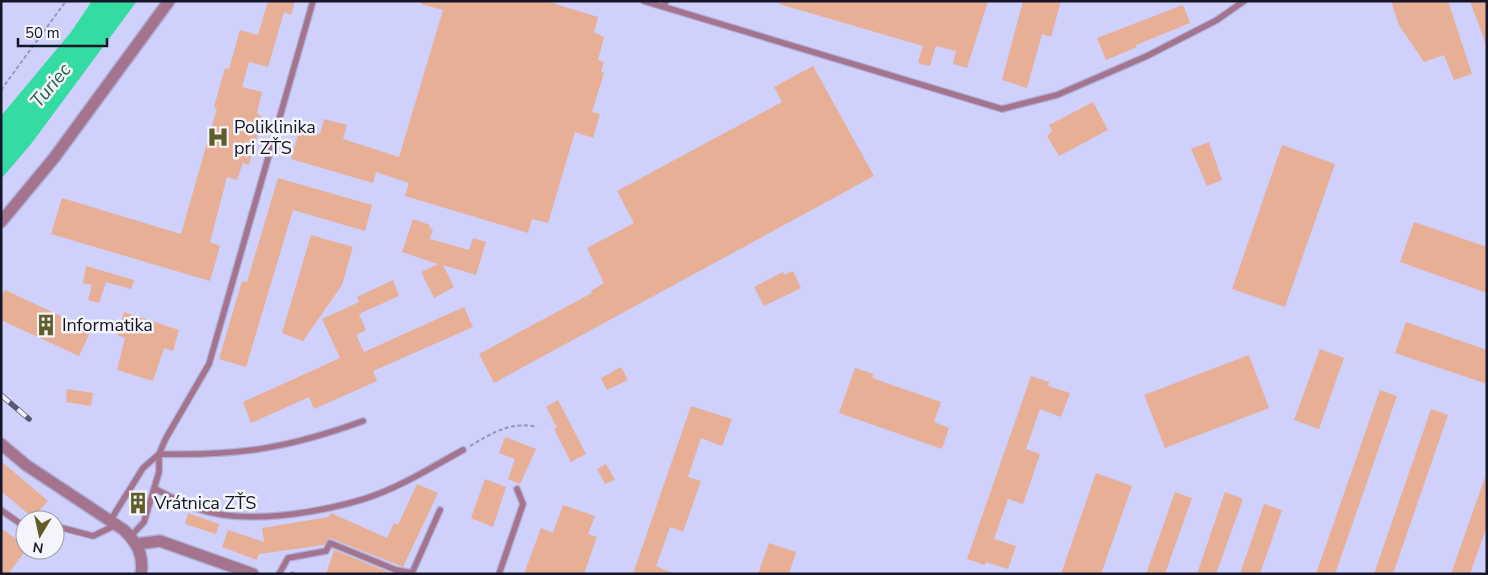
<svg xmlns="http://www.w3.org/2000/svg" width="1488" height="575" font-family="'Nunito Sans',sans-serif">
	<rect width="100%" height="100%" fill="#cfd0fb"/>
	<path fill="#34dba2" d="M 92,1 L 137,1 L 31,144 L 1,179 L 1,116 L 71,32 Z"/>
	<path fill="#e7af96" d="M 268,1 L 295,1 L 291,15 L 284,12 L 268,67 L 249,62 L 242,87 L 262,92 L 257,113 L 263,118 L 249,165 L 243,163 L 237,180 L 227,177 L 210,242 L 220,246 L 210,281 L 51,234 L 62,198 L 181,234 L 217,108 L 214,107 L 225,68 L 229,69 L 240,30 L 258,35 Z
		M 421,1 L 546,1 L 598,17 L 594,32 L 604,37 L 598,60 L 604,62 L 601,72 L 604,73 L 592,112 L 600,114 L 593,138 L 575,132 L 548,223 L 532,219 L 528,233 L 405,196 L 409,183 L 376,172 L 373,183 L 291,159 L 300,128 L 320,134 L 324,119 L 347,125 L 343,139 L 399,157 L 443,10 L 421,4 Z
		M 779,1 L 988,1 L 967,68 L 953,64 L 956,51 L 936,46 L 930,66 L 920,64 L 918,62 L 923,46 L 779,4 Z
		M 1023,1 L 1061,1 L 1051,37 L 1042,34 L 1027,88 L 1002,80 Z
		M 1391,1 L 1448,1 L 1472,74 L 1454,80 L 1444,55 L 1424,62 L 1399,25 Z
		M 1470,1 L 1487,1 L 1487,45 L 1486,45 Z
		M 1183,5 L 1190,23 L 1136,45 L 1137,47 L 1106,60 L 1097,38 Z
		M 813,66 L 874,176 L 494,383 L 479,354 L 592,293 L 591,291 L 604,283 L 587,248 L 634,223 L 617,191 L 782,102 L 774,87 Z
		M 1093,102 L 1108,130 L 1059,156 L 1047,136 L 1052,131 L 1049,125 Z
		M 1209,142 L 1222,180 L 1207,186 L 1191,149 Z
		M 1282,145 L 1335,164 L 1285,307 L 1232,289 Z
		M 278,178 L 372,205 L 365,231 L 293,210 L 246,367 L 219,359 L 242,281 L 247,282 Z
		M 413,219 L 430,225 L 429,228 L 433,229 L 430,239 L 469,250 L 473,238 L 486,242 L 476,275 L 443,265 L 454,287 L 434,298 L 421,272 L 438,264 L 402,252 Z
		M 1414,222 L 1487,247 L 1487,293 L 1400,262 Z
		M 311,235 L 353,247 L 342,285 L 303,341 L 282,333 Z
		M 86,266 L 134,280 L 131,289 L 106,282 L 99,303 L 88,300 L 92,285 L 83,283 Z
		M 793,271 L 801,288 L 764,306 L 754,287 L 783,272 L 784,275 Z
		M 393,280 L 399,296 L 359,314 L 366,330 L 356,335 L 364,352 L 464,307 L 473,327 L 373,371 L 377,381 L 314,409 L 309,397 L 251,423 L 243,402 L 340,358 L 322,319 L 359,302 L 357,297 Z
		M 5,290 L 91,330 L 79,356 L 1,320 L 1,295 Z
		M 124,312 L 179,330 L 173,351 L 164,348 L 153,381 L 117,370 L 125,338 L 117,335 Z
		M 1406,322 L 1487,350 L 1487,384 L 1395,353 Z
		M 1320,349 L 1344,358 L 1319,429 L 1294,420 Z
		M 1249,355 L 1269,408 L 1165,448 L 1144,395 Z
		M 621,367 L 628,380 L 607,390 L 601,378 Z
		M 855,368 L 874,374 L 872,378 L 941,402 L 934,422 L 949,428 L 942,449 L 839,413 Z
		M 1031,376 L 1049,382 L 1048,386 L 1070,393 L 1061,417 L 1040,409 L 1026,449 L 1040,454 L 1033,475 L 1023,504 L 1008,499 L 994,539 L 1016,546 L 1008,569 L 986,562 L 985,565 L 967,559 Z
		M 67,389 L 93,393 L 91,406 L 66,402 Z
		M 1380,390 L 1397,396 L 1335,574 L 1316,574 Z
		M 558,400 L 586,454 L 571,462 L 554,429 L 557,427 L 546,407 Z
		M 691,406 L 732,419 L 722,446 L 701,438 L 688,477 L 701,481 L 683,532 L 670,527 L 656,566 L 675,574 L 633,574 Z
		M 1431,409 L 1448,415 L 1393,574 L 1374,574 Z
		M 505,437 L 536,449 L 520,484 L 508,479 L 515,459 L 499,453 Z
		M 1,461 L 48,501 L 33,518 L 1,491 Z
		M 606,464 L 615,480 L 605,484 L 597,469 Z
		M 1096,473 L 1132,486 L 1101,574 L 1061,574 Z
		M 1485,477 L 1487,526 L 1470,574 L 1451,574 Z
		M 485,479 L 506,487 L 493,527 L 471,518 Z
		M 417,484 L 438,493 L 403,567 L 330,538 L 324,545 L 259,554 L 257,560 L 222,547 L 228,530 L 264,542 L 262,528 L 329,517 L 331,513 L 387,538 L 394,523 L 398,525 Z
		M 1175,492 L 1192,498 L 1165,574 L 1146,574 Z
		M 1225,492 L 1243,499 L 1216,574 L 1197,574 Z
		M 137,493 L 146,498 L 139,515 L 128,508 Z
		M 1264,504 L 1282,510 L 1260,574 L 1240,574 Z
		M 563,505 L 595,516 L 588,534 L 597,537 L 584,574 L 524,574 L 541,528 L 553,533 Z
		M 188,513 L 219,524 L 216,534 L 185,524 Z
		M 1,528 L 25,546 L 26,550 L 8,574 L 1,574 Z
		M 769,543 L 796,552 L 789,574 L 758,574 Z
		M 334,550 L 393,574 L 326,574 Z"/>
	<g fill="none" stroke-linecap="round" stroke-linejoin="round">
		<g stroke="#aeafd5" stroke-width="8">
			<path id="lane" d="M 644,1 L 664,7 L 666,1
				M 664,7 L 1002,109 L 1057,95 L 1147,56 L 1217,20 L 1244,1
				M 154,488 C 167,495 181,503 195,508 C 243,526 317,513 364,499 C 399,488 432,467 463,450
				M 1,510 L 25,527
				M 110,521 L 143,468 L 159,454 L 166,438 L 209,364 L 313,1
				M 55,526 L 93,536 L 116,525
				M 131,536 L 144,522 L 159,472 L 159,454 C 239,456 289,448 363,421
				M 279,574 L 288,558 L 326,551 L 330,543 L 396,570 L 412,573 L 440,510
				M 499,574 L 523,504 L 517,489"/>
		</g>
		<g stroke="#aeafd5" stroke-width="14">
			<path id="street" d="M 1,222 L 54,158 L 169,1
				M 1,444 L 26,465 L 124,530 C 137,543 144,555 141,574
				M 137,544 L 160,541 L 253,574"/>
		</g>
		<path stroke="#9696ba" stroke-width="2" stroke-dasharray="4 2.5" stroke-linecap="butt" d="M 1,90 L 66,1
			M 470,446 C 492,433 511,421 537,427
			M 291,572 L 296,574"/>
		<use href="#lane" stroke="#a4748f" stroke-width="5.5"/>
		<use href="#street" stroke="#a4748f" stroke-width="11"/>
		<g stroke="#575772" stroke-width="5.5">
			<path id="rail" d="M 1,395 L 29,419"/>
		</g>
		<use href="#rail" stroke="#f4f5fa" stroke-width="4" stroke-dasharray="11" stroke-linecap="butt"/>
	</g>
	<defs>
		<g id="hospital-bare" transform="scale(1.725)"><path d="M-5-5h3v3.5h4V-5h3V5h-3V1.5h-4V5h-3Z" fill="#615d29" stroke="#f4f5fa" stroke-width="2.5" paint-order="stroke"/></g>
		<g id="building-bare" transform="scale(1.725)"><path d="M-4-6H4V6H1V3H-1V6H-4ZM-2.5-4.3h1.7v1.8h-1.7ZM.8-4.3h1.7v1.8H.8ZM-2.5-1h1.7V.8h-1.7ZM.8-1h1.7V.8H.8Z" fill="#615d29" stroke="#f4f5fa" stroke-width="2.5" paint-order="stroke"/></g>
	</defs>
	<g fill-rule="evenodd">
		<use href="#hospital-bare" x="218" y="137"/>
		<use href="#building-bare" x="46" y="325"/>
		<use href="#building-bare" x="138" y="503"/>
	</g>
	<g text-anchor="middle" stroke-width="5" stroke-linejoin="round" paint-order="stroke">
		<g font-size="18" fill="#171629" stroke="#f4f5fa" text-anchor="start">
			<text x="234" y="133">Poliklinika<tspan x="234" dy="21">pri ZŤS</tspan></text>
			<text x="62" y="331">Informatika</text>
			<text x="154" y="509">Vrátnica ZŤS</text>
		</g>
		<g font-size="19" font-style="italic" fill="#246149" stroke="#f4f5fa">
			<text transform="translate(50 85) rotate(-50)" y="7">Turiec</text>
		</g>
	</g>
	<rect width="1488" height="575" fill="none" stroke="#171629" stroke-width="5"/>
	<g transform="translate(40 535) rotate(189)"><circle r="24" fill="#f4f5fa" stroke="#9c9ca6"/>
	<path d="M0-4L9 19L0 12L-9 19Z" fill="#615d29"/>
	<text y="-8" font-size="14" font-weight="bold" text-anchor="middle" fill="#171629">N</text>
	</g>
	<path d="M18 38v8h89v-8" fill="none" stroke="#171629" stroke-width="2.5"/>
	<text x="25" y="38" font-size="15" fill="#171629" stroke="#f4f5fa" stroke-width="4" paint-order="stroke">50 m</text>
</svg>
